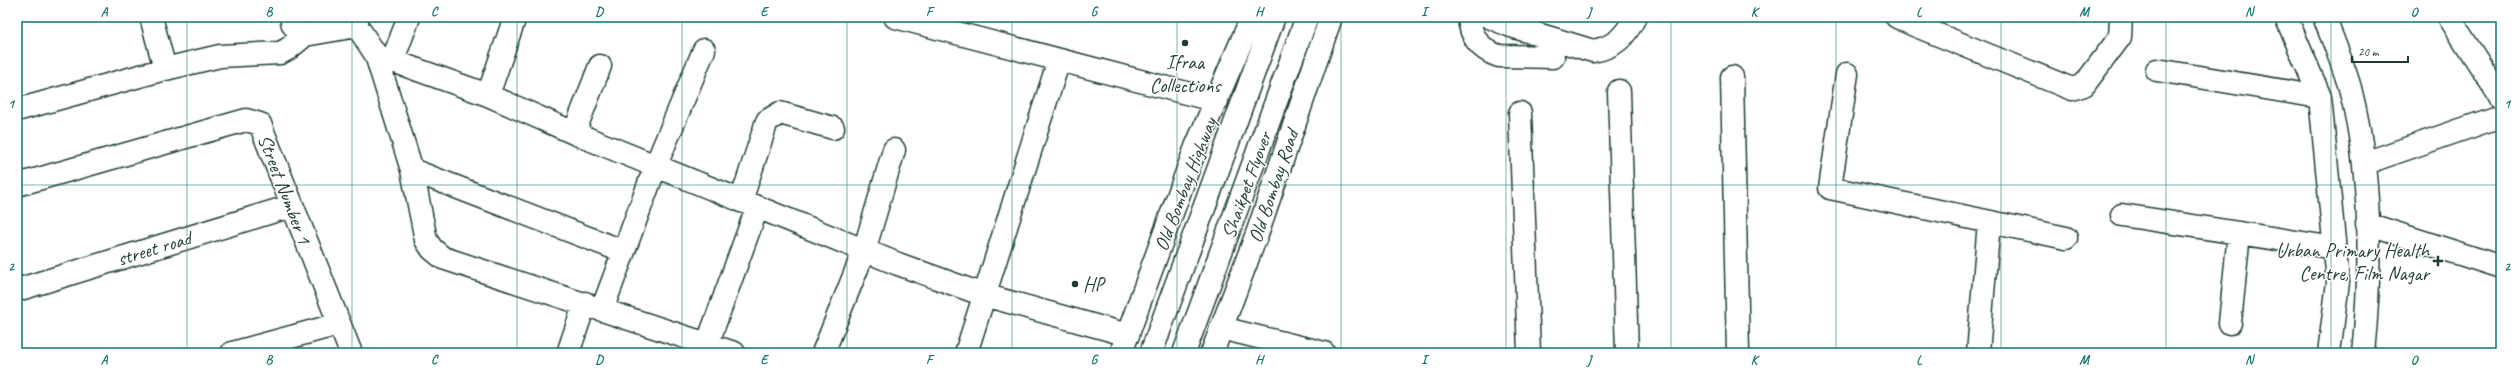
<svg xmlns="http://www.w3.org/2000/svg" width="2518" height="370" font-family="Caveat,sans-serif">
	<rect width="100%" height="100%" fill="#fff"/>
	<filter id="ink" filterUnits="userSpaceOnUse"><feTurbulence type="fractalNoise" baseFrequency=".025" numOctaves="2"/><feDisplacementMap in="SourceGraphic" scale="8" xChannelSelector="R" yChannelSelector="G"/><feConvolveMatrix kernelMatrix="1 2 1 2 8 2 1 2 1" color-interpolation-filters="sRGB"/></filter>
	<g filter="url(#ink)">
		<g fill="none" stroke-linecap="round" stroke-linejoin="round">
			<g stroke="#1f3d34" stroke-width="25">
				<path id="minor" d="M 151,17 L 165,69
					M 291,17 L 293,25 L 305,35 L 357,26
					M 357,17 L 357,26 L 376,55 L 412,170 L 426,240 L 432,249 L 443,258 L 734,353
					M 895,17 L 1217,101
					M 1469,17 C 1470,36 1480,50 1499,56 L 1553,57
					M 1489,17 L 1511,26 L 1514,17
					M 1897,17 L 1914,25
					M 1917,17 L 1914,25 L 2072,89 L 2084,85 L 2120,37 L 2121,17
					M 2286,17 L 2320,97 L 2338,282 L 2329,353
					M 2324,17 C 2333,40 2343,64 2350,88 C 2372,174 2372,266 2363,353
					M 2449,17 L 2501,98
					M 1511,26 L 1593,51 C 1615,47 1625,37 1635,17
					M 376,55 L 488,95 L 574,133 L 898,264 L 984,295 L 1128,335
					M 392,62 L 409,17
					M 2157,70 L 2320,97
					M 1847,74 L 1830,188 L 2066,238
					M 1732,77 L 1738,353
					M 1619,91 L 1627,353
					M 488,95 L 515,17
					M 17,110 L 165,69 L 220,56 L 280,53 L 288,49 L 305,35
					M 1520,113 L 1529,353
					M 574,133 L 600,66
					M 2365,163 L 2501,116
					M 412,170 L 622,251
					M 17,185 L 246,120 L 260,124 L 351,353
					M 741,201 L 767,121 L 780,113 L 833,128
					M 2122,215 L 2335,248
					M 2367,224 L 2501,267
					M 17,290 L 291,206
					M 602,310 L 656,165 L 704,50
					M 2230,323 L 2239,233
					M 1221,328 L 1324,353
					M 232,353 L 339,324
					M 568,353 L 585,303
					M 704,353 L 757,208
					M 823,353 L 864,251 L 894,150
					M 966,353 L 1059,60
					M 1978,353 L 1989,222"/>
			</g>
			<g stroke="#1f3d34" stroke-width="25">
				<path id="major" d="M 1121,353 L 1196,147 L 1252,17
					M 1151,353 L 1274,17
					M 1184,353 L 1307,17
					M 1212,353 L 1258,231 L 1331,17"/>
			</g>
			<use href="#minor" stroke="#fff" stroke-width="22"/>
			<use href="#major" stroke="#fff" stroke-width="22"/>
		</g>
	</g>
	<path fill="none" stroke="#0f766e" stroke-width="1" stroke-opacity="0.55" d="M 187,17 L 187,353M 352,17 L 352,353M 517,17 L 517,353M 682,17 L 682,353M 847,17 L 847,353M 1012,17 L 1012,353M 1177,17 L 1177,353M 1341,17 L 1341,353M 1506,17 L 1506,353M 1671,17 L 1671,353M 1836,17 L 1836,353M 2001,17 L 2001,353M 2166,17 L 2166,353M 2331,17 L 2331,353M 17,185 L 2501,185"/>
	<g fill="#1f3d34" stroke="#fff" stroke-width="1.5">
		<circle cx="1185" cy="43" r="4"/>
		<path d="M2436 255h4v4h4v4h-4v4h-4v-4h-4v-4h4z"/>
		<circle cx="1075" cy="284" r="4"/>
	</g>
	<g text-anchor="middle" stroke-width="3" stroke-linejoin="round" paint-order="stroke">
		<g font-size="20" fill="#1f3d34" stroke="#fff">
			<text x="1185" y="69">Ifraa<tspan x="1185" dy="23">Collections</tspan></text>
			<text x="2429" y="257" text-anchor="end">Urban Primary Health<tspan x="2429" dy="23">Centre, Film Nagar</tspan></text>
			<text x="1083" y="291" text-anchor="start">HP</text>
		</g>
		<g font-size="20" fill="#1f3d34" stroke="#fff">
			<text transform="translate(1185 184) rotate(-69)" y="7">Old Bombay Highway</text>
			<text transform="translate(1246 185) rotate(-70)" y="7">Shaikpet Flyover</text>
			<text transform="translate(1273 186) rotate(-71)" y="7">Old Bombay Road</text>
			<text transform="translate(285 189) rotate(69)" y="7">Street Number 1</text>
			<text transform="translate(154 248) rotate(-17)" y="7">street road</text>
		</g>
	</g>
	<rect width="2518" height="370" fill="none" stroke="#fff" stroke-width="44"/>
	<path d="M2352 56v6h56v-6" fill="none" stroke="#1f3d34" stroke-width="2"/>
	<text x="2358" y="56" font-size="12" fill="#1f3d34" stroke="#ffffff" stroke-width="3" paint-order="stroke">20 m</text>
	<rect x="22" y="22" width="2474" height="326" fill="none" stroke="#0f766e" stroke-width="1.5"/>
	<g font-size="13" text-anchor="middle" font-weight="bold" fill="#0f766e">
		<text x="104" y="16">A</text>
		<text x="269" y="16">B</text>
		<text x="434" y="16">C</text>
		<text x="599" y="16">D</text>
		<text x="764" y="16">E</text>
		<text x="929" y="16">F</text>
		<text x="1094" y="16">G</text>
		<text x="1259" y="16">H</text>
		<text x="1424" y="16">I</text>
		<text x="1589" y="16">J</text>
		<text x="1754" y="16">K</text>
		<text x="1919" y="16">L</text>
		<text x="2084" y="16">M</text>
		<text x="2249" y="16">N</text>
		<text x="2414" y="16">O</text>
		<text x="11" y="108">1</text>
		<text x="2507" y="108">1</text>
		<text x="11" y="271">2</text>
		<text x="2507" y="271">2</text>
		<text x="104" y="364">A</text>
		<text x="269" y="364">B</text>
		<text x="434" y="364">C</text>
		<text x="599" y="364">D</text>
		<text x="764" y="364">E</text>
		<text x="929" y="364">F</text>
		<text x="1094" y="364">G</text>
		<text x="1259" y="364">H</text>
		<text x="1424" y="364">I</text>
		<text x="1589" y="364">J</text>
		<text x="1754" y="364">K</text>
		<text x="1919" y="364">L</text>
		<text x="2084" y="364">M</text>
		<text x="2249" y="364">N</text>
		<text x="2414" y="364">O</text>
	</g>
</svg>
